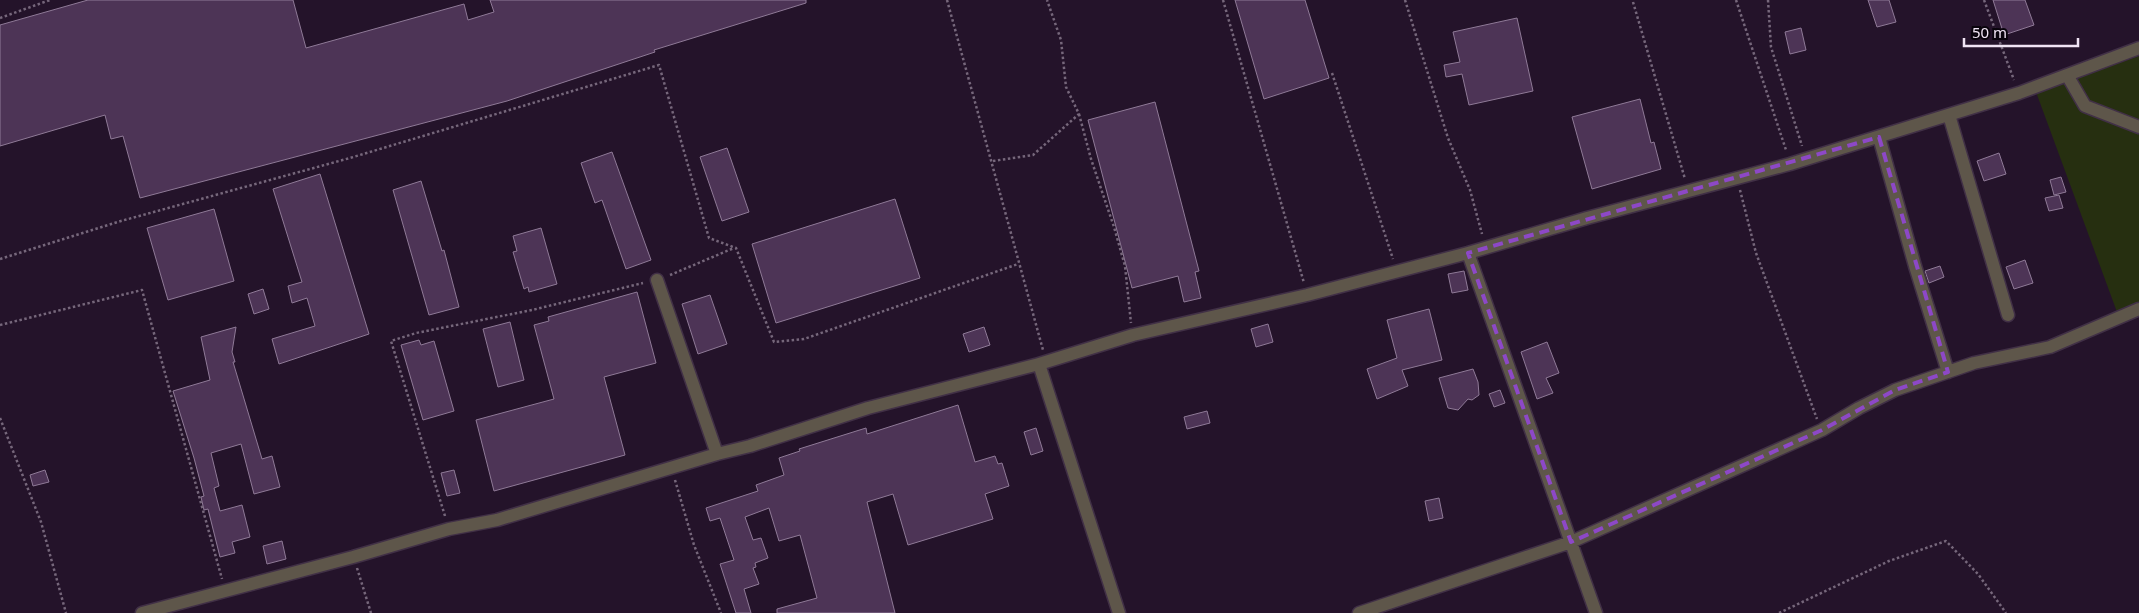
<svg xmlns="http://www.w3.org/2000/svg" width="2139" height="613" font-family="'Noto Sans',sans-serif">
	<rect width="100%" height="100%" fill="#24132a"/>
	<path fill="#262f10" d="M 2139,56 L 2139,303 L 2117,312 L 2036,92 Z"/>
	<path fill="#4d3456" stroke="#8f7a97" d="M 88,0 L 293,0 L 306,48 L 464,4 L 468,20 L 494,12 L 490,0 L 806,0 L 806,3 L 654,50 L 655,52 L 507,101 L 140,198 L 123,136 L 111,139 L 105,115 L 0,146 L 0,25 Z
		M 1235,0 L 1305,0 L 1329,78 L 1264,99 Z
		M 1868,0 L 1889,0 L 1896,22 L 1877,27 Z
		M 1993,0 L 2025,0 L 2034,25 L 2004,35 Z
		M 1517,18 L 1533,91 L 1469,105 L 1462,74 L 1446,77 L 1444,65 L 1460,62 L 1453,32 Z
		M 1801,28 L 1806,50 L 1790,54 L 1785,32 Z
		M 1640,99 L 1651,143 L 1654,142 L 1661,169 L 1592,189 L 1572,117 Z
		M 1155,102 L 1199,271 L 1195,272 L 1201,298 L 1184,302 L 1178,276 L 1132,288 L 1088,120 Z
		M 727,148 L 749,212 L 722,221 L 700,157 Z
		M 612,152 L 651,260 L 626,269 L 602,200 L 595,203 L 581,163 Z
		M 1999,153 L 2006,174 L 1984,181 L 1977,161 Z
		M 320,174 L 369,334 L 279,364 L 272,339 L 315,326 L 307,298 L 292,303 L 288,286 L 302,282 L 273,189 Z
		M 2061,177 L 2066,192 L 2054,195 L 2050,180 Z
		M 421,181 L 442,251 L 444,250 L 459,307 L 429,315 L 393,190 Z
		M 2059,195 L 2063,208 L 2049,211 L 2045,198 Z
		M 895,199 L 920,278 L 776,323 L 752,244 Z
		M 214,209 L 234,281 L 168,300 L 147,228 Z
		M 541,228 L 557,284 L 529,292 L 528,287 L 524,289 L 513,252 L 517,251 L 513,236 Z
		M 2025,260 L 2033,283 L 2014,289 L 2006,267 Z
		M 1940,266 L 1944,277 L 1929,283 L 1925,271 Z
		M 1464,271 L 1468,290 L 1452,293 L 1448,274 Z
		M 263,289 L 269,309 L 254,314 L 248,294 Z
		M 637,292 L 656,363 L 604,377 L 625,455 L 494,491 L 476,420 L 554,399 L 534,325 L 549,321 L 548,317 Z
		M 710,295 L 727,344 L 698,354 L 682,304 Z
		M 1429,309 L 1442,360 L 1402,370 L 1408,386 L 1377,399 L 1367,369 L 1397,358 L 1387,320 Z
		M 510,322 L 524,380 L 498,387 L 483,329 Z
		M 1268,324 L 1273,342 L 1256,347 L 1251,329 Z
		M 236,327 L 232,352 L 235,362 L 233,362 L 262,459 L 272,456 L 280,487 L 254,494 L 241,444 L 211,453 L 219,486 L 214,488 L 220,511 L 242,505 L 250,537 L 232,542 L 235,553 L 220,557 L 208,509 L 204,510 L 201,497 L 204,496 L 194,458 L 173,391 L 210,380 L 201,337 Z
		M 984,327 L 990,345 L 969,352 L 963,334 Z
		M 419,340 L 421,345 L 434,341 L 454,411 L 423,420 L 401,345 Z
		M 1547,342 L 1559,373 L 1546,378 L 1553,393 L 1537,399 L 1521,352 Z
		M 1473,369 L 1478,382 L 1479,395 L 1472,400 L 1468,399 L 1458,410 L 1448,408 L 1439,378 Z
		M 1500,390 L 1505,403 L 1494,407 L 1489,394 Z
		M 958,405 L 975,462 L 995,456 L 998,464 L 1002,463 L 1009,486 L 985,494 L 993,519 L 908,545 L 893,494 L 867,502 L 895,613 L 777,613 L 777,609 L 817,598 L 800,535 L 779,541 L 769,508 L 745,517 L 753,540 L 761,538 L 768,558 L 755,563 L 756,567 L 753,568 L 759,584 L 744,589 L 751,613 L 736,613 L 720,564 L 734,560 L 720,518 L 710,521 L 706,508 L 758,491 L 756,485 L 784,475 L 779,458 L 800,451 L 799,449 L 866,428 L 867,434 Z
		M 1207,411 L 1210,423 L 1187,429 L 1184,417 Z
		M 1036,428 L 1043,451 L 1031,455 L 1024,432 Z
		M 45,470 L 49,482 L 33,486 L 30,475 Z
		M 454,470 L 460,493 L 447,496 L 441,473 Z
		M 1439,498 L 1443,518 L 1429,521 L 1425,501 Z
		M 282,541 L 286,559 L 267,564 L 263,546 Z"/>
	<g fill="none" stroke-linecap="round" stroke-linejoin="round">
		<g stroke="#413046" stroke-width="15">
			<path id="minor" d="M 2067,75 L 2085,106 L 2139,127
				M 1949,115 L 2008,315
				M 1879,137 L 1915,266 L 1948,372
				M 1468,253 L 1596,613
				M 657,280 L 717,454
				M 1039,364 L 1119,613
				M 142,613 L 353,557 L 449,529 L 497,520 L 717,454 L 750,446 L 868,408 L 1039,364 L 1133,335 L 1307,295 L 1468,253 L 1587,218 L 1790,164 L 2019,93 L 2139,48
				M 1359,613 L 1571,542 L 1822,430 L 1859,408 L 1895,390 L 1974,363 L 2050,347 L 2139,309"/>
		</g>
		<path stroke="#76677b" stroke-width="2.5" stroke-dasharray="2.5 2.5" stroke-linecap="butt" d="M 947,0 L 1043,350
			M 1223,0 L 1304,283
			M 1405,0 L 1448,138 L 1470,190 L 1482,234
			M 1736,0 L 1786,150
			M 1768,0 L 1771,47 L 1802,146
			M 1984,0 L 2014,80
			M 1633,2 L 1685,179
			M 0,18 L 50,0
			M 1332,73 L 1393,259
			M 1079,114 L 1091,159 L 1114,227 L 1125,266 L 1131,323
			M 993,161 L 1033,155 L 1079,114 L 1066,87 L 1061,40 L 1047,0
			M 1740,190 L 1756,253 L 1817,419
			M 0,259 L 121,221 L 350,158 L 659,65 L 709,238 L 736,248 L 774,342 L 804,339 L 1018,264
			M 670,275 L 734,248
			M 0,325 L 142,290 L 222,579
			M 0,418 L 41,522 L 66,613
			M 675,480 L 694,545 L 721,613
			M 445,516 L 391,341 L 416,333 L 532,310 L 643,283
			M 357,568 L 371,613
			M 1779,613 L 1889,561 L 1946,541 L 1978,574 L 2006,613"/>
		<use href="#minor" stroke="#5e564a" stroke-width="12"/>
	</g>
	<path fill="none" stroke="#8d48c7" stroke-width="4" stroke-dasharray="10 6" stroke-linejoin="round" d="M 1879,137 L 1948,372 L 1895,390 L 1822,430 L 1571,542 L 1468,253 Z"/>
	<path d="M1964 38v8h114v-8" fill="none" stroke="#f0e4f4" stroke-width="2.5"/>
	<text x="1972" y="38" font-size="15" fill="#f0e4f4" stroke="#09040c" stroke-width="4" paint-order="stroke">50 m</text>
</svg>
